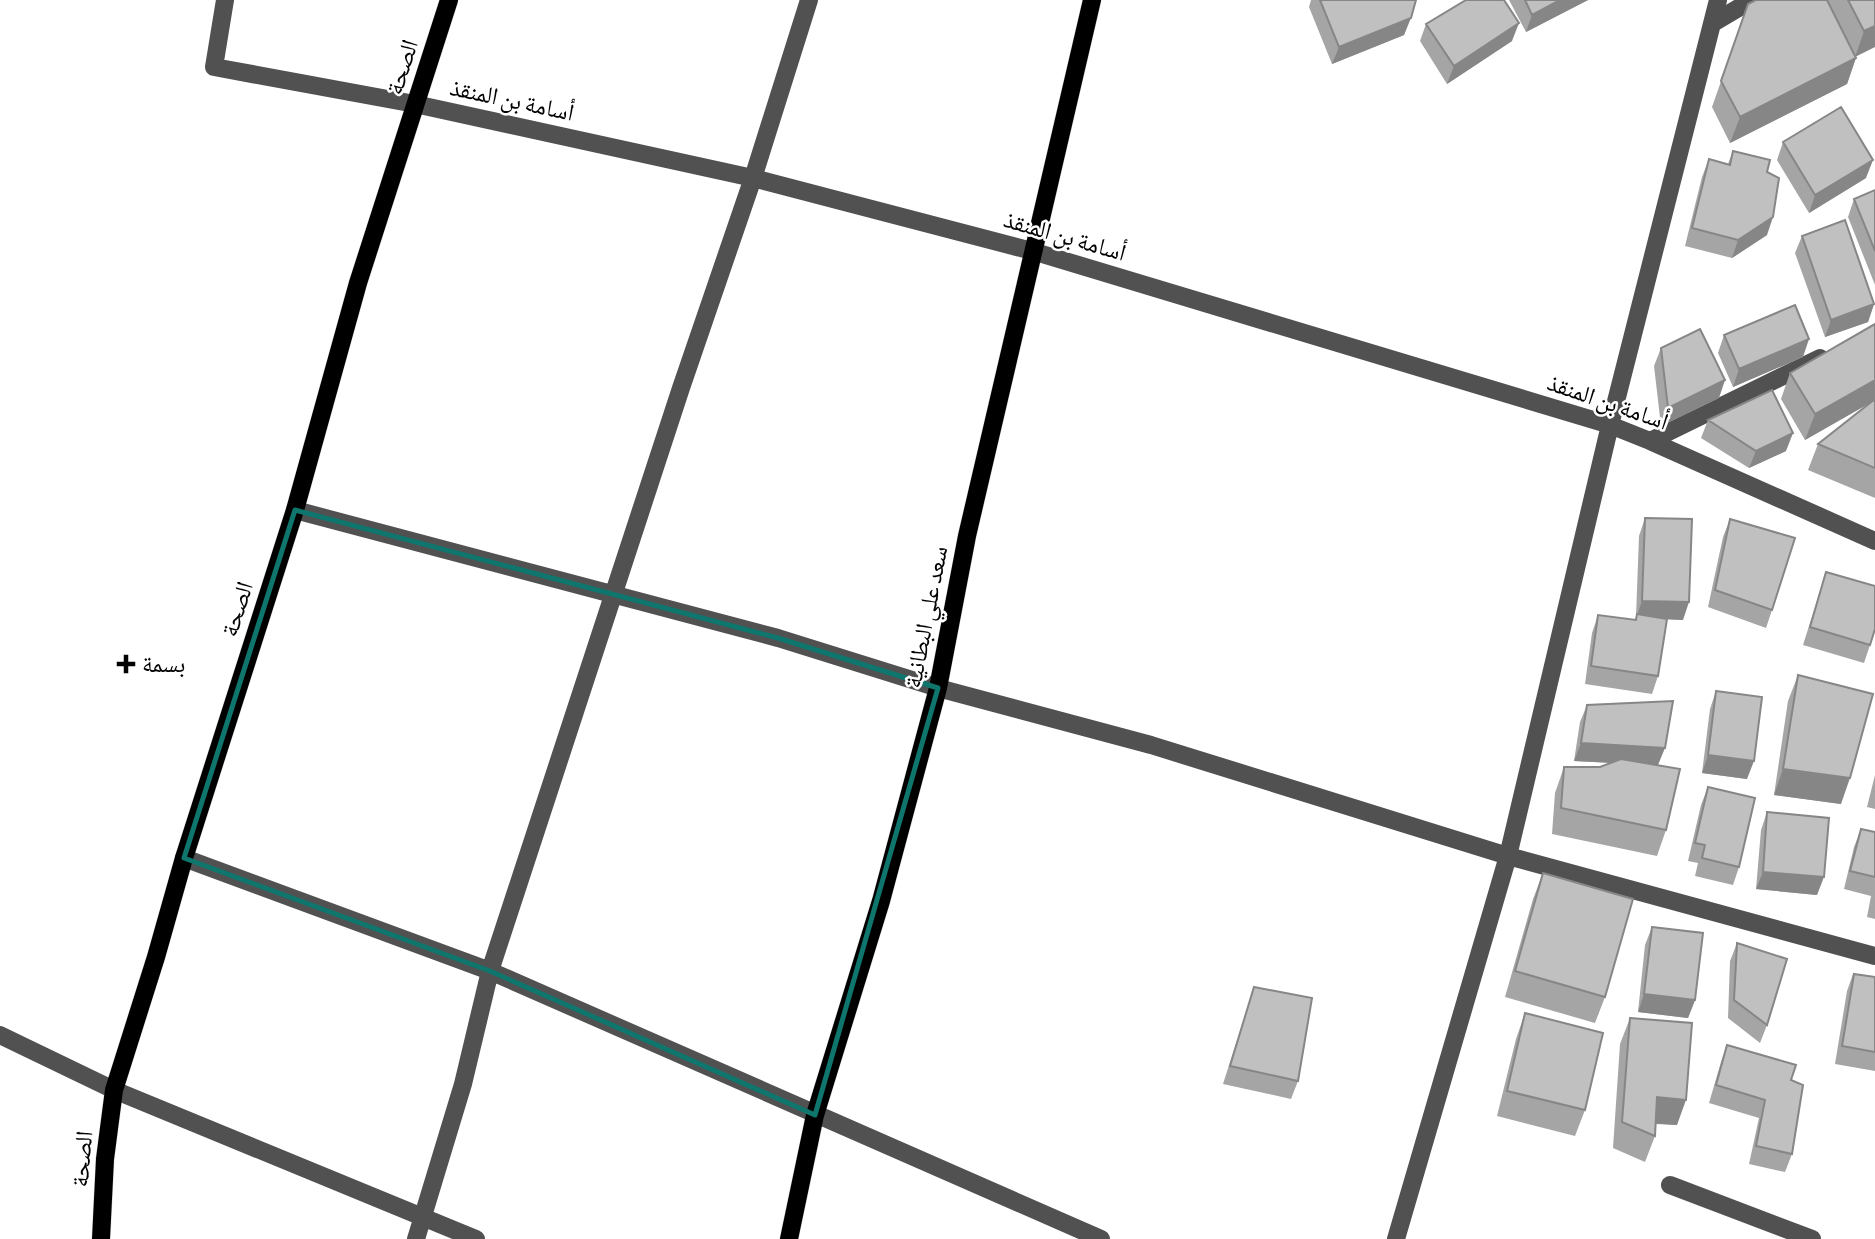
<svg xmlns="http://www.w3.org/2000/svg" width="1875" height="1239" font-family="'Sofia Sans Condensed','Noto Naskh Arabic',sans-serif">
	<rect width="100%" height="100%" fill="#fff"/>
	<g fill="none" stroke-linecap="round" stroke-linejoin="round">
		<g stroke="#dbdbdb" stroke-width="19">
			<path id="major" d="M 101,1239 L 105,1159 L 114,1090 L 156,957 L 184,858 L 295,510 L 358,283 L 449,0
				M 789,1239 L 815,1115 L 881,901 L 938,688 L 967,536 L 1092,0"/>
		</g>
		<path stroke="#515151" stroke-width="18" d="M 225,0 L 214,67 L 415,104 L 753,178 L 1032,251 L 1610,425 L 1650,441 L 1875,541
			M 1713,23 L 1752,0
			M 1650,441 L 1820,358
			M 295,510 L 778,638 L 938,688 L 1151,745 L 1508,856 L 1875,956
			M 184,858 L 490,971 L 1101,1239
			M 0,1035 L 114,1090 L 476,1239
			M 1670,1185 L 1812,1239
			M 416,1239 L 463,1084 L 490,971 L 681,388 L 753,178 L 809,0
			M 1396,1239 L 1508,856 L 1610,425 L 1718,0"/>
		<use href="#major" stroke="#000" stroke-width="18"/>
	</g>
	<path fill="#a5a5a5" d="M 1311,0 L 1416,0 L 1404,35 L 1332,64 L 1309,7 Z
		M 1509,0 L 1588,0 L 1526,32 Z
		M 1756,0 L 1875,0 L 1847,84 L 1730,143 L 1712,107 L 1748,4 Z
		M 1426,24 L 1512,41 L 1447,84 L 1420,41 Z
		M 1783,142 L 1866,178 L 1809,213 L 1777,160 Z
		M 1733,151 L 1767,172 L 1767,235 L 1732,258 L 1685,246 L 1702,177 L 1709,159 L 1728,164 Z
		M 1875,190 L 1875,285 L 1848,217 L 1854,199 Z
		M 1802,236 L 1874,304 L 1868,322 L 1825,337 L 1795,253 Z
		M 1875,324 L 1875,498 L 1808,470 L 1818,444 L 1870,403 L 1805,440 L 1781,399 L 1790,373 Z
		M 1724,335 L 1803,357 L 1733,387 L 1718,353 Z
		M 1661,348 L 1719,398 L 1661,426 L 1654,366 Z
		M 1708,420 L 1786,451 L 1749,468 L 1701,438 Z
		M 1645,518 L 1683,620 L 1667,619 L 1658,676 L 1652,694 L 1585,684 L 1592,633 L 1598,615 L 1635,620 L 1636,617 L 1639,536 Z
		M 1730,519 L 1772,610 L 1766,628 L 1708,607 L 1723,537 Z
		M 1826,572 L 1870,645 L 1864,663 L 1803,645 Z
		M 1798,675 L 1841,804 L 1774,795 L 1788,701 Z
		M 1716,691 L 1747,779 L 1702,773 L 1710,709 Z
		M 1587,705 L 1658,765 L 1666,830 L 1657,856 L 1552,834 L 1555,793 L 1564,767 L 1600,767 L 1611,763 L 1574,761 L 1580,722 Z
		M 1875,775 L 1875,809 L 1867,807 Z
		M 1708,787 L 1739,867 L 1733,885 L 1695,876 L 1698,863 L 1688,861 L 1701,805 Z
		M 1767,812 L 1817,895 L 1756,889 L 1761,830 Z
		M 1861,829 L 1875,832 L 1875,919 L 1867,917 L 1871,896 L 1844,889 L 1854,847 Z
		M 1543,873 L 1605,997 L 1595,1023 L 1505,997 L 1533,899 Z
		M 1652,927 L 1695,1000 L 1688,1018 L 1638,1012 L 1645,945 Z
		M 1737,943 L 1767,1025 L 1760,1043 L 1728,1018 L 1730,961 Z
		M 1853,974 L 1875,977 L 1875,1071 L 1835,1064 L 1847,991 Z
		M 1254,987 L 1298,1081 L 1291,1099 L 1223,1084 Z
		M 1525,1013 L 1585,1110 L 1575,1136 L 1497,1116 L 1516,1039 Z
		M 1630,1018 L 1677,1125 L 1655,1124 L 1655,1136 L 1645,1162 L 1613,1148 L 1620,1044 Z
		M 1727,1045 L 1791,1080 L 1792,1154 L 1785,1172 L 1749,1164 L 1759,1118 L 1709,1103 L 1721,1062 Z"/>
	<path fill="#868686" d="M 1560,0 L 1588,0 L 1526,32 L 1532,15 Z
		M 1411,18 L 1404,35 L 1332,64 L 1339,47 Z
		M 1519,23 L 1512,41 L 1447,84 L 1454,66 Z
		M 1875,26 L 1875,47 L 1855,57 L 1864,31 Z
		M 1856,58 L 1847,84 L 1730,143 L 1740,117 Z
		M 1873,160 L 1866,178 L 1809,213 L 1815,195 Z
		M 1773,217 L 1767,235 L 1732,258 L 1738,240 Z
		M 1874,304 L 1868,322 L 1825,337 L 1831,320 Z
		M 1809,339 L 1803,357 L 1733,387 L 1739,369 Z
		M 1725,380 L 1719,398 L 1661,426 L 1668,408 Z
		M 1875,380 L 1875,400 L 1805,440 L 1815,414 Z
		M 1793,433 L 1786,451 L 1749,468 L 1756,451 Z
		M 1642,601 L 1689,602 L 1683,620 L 1636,618 Z
		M 1581,743 L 1665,748 L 1658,765 L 1574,761 Z
		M 1708,755 L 1754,761 L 1747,779 L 1702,773 Z
		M 1783,769 L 1850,778 L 1841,804 L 1774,795 Z
		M 1763,872 L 1824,877 L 1817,895 L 1756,889 Z
		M 1644,994 L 1695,1000 L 1688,1018 L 1638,1012 Z
		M 1657,1097 L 1686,1100 L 1677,1125 L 1648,1123 Z"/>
	<path fill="#c0c0c0" stroke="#868686" stroke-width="2" d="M 1320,0 L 1416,0 L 1411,18 L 1339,47 Z
		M 1466,0 L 1504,0 L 1519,23 L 1454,66 L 1426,24 Z
		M 1525,0 L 1560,0 L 1532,15 Z
		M 1756,0 L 1827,0 L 1856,58 L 1740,117 L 1721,81 L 1748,4 Z
		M 1848,0 L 1875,0 L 1875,26 L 1864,31 Z
		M 1841,107 L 1873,160 L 1815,195 L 1783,142 Z
		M 1733,151 L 1770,160 L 1767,172 L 1779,178 L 1773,217 L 1738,240 L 1692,228 L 1709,159 L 1730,165 Z
		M 1875,190 L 1875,251 L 1854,199 Z
		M 1845,220 L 1874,304 L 1831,320 L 1802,236 Z
		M 1795,305 L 1809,339 L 1739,369 L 1724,335 Z
		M 1875,324 L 1875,380 L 1815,414 L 1790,373 Z
		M 1700,329 L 1725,380 L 1668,408 L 1661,348 Z
		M 1772,390 L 1793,433 L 1756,451 L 1708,420 Z
		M 1875,399 L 1875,468 L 1818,444 Z
		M 1645,518 L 1692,519 L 1689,602 L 1642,601 Z
		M 1730,519 L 1795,538 L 1772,610 L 1715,590 Z
		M 1826,572 L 1875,586 L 1875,629 L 1870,645 L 1810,627 Z
		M 1637,614 L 1667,619 L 1658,676 L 1591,666 L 1598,615 L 1636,620 Z
		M 1798,675 L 1873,694 L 1850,778 L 1783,769 Z
		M 1716,691 L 1762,697 L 1754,761 L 1708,755 Z
		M 1673,701 L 1665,748 L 1581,743 L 1587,705 Z
		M 1621,759 L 1680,769 L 1666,830 L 1561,808 L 1564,767 L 1600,767 Z
		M 1708,787 L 1755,798 L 1739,867 L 1702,858 L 1705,845 L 1695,843 Z
		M 1767,812 L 1829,818 L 1824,877 L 1763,872 Z
		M 1861,829 L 1875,832 L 1875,877 L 1850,871 Z
		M 1543,873 L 1633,899 L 1605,997 L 1515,971 Z
		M 1652,927 L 1703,933 L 1695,1000 L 1644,994 Z
		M 1737,943 L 1787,959 L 1767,1025 L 1734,1000 Z
		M 1854,974 L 1875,977 L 1875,1052 L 1842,1046 Z
		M 1254,987 L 1312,998 L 1298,1081 L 1230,1066 Z
		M 1525,1013 L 1603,1033 L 1585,1110 L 1507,1091 Z
		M 1630,1018 L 1692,1023 L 1686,1100 L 1657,1097 L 1655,1136 L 1622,1122 Z
		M 1727,1045 L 1796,1065 L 1791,1080 L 1803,1085 L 1792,1154 L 1756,1146 L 1765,1100 L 1716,1085 Z"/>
	<path fill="none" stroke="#0f766e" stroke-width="5" stroke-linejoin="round" d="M 295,510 L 778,638 L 938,688 L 815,1115 L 490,971 L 184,858 Z"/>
	<path fill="#000" stroke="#fff" stroke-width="2.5" d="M122.5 653.5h7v7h7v7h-7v7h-7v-7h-7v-7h7z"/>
	<g text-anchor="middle" stroke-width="5" stroke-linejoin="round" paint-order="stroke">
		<g font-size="24" fill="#000" stroke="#fff">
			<text transform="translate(402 67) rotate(-72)" y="8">الصحة</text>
			<text transform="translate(512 100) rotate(12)" y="8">أسامة بن المنقذ</text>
			<text transform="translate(1065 236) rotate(16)" y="8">أسامة بن المنقذ</text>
			<text transform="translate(1608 402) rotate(19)" y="8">أسامة بن المنقذ</text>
			<text transform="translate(237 609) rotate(-72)" y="8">الصحة</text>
			<text transform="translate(926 617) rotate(-79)" y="8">سعد علي البطانية</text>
			<text transform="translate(82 1159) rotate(-85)" y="8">الصحة</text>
		</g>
		<g font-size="24" fill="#000" stroke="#fff" text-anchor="start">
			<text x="142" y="672">بسمة</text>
		</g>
	</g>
</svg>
